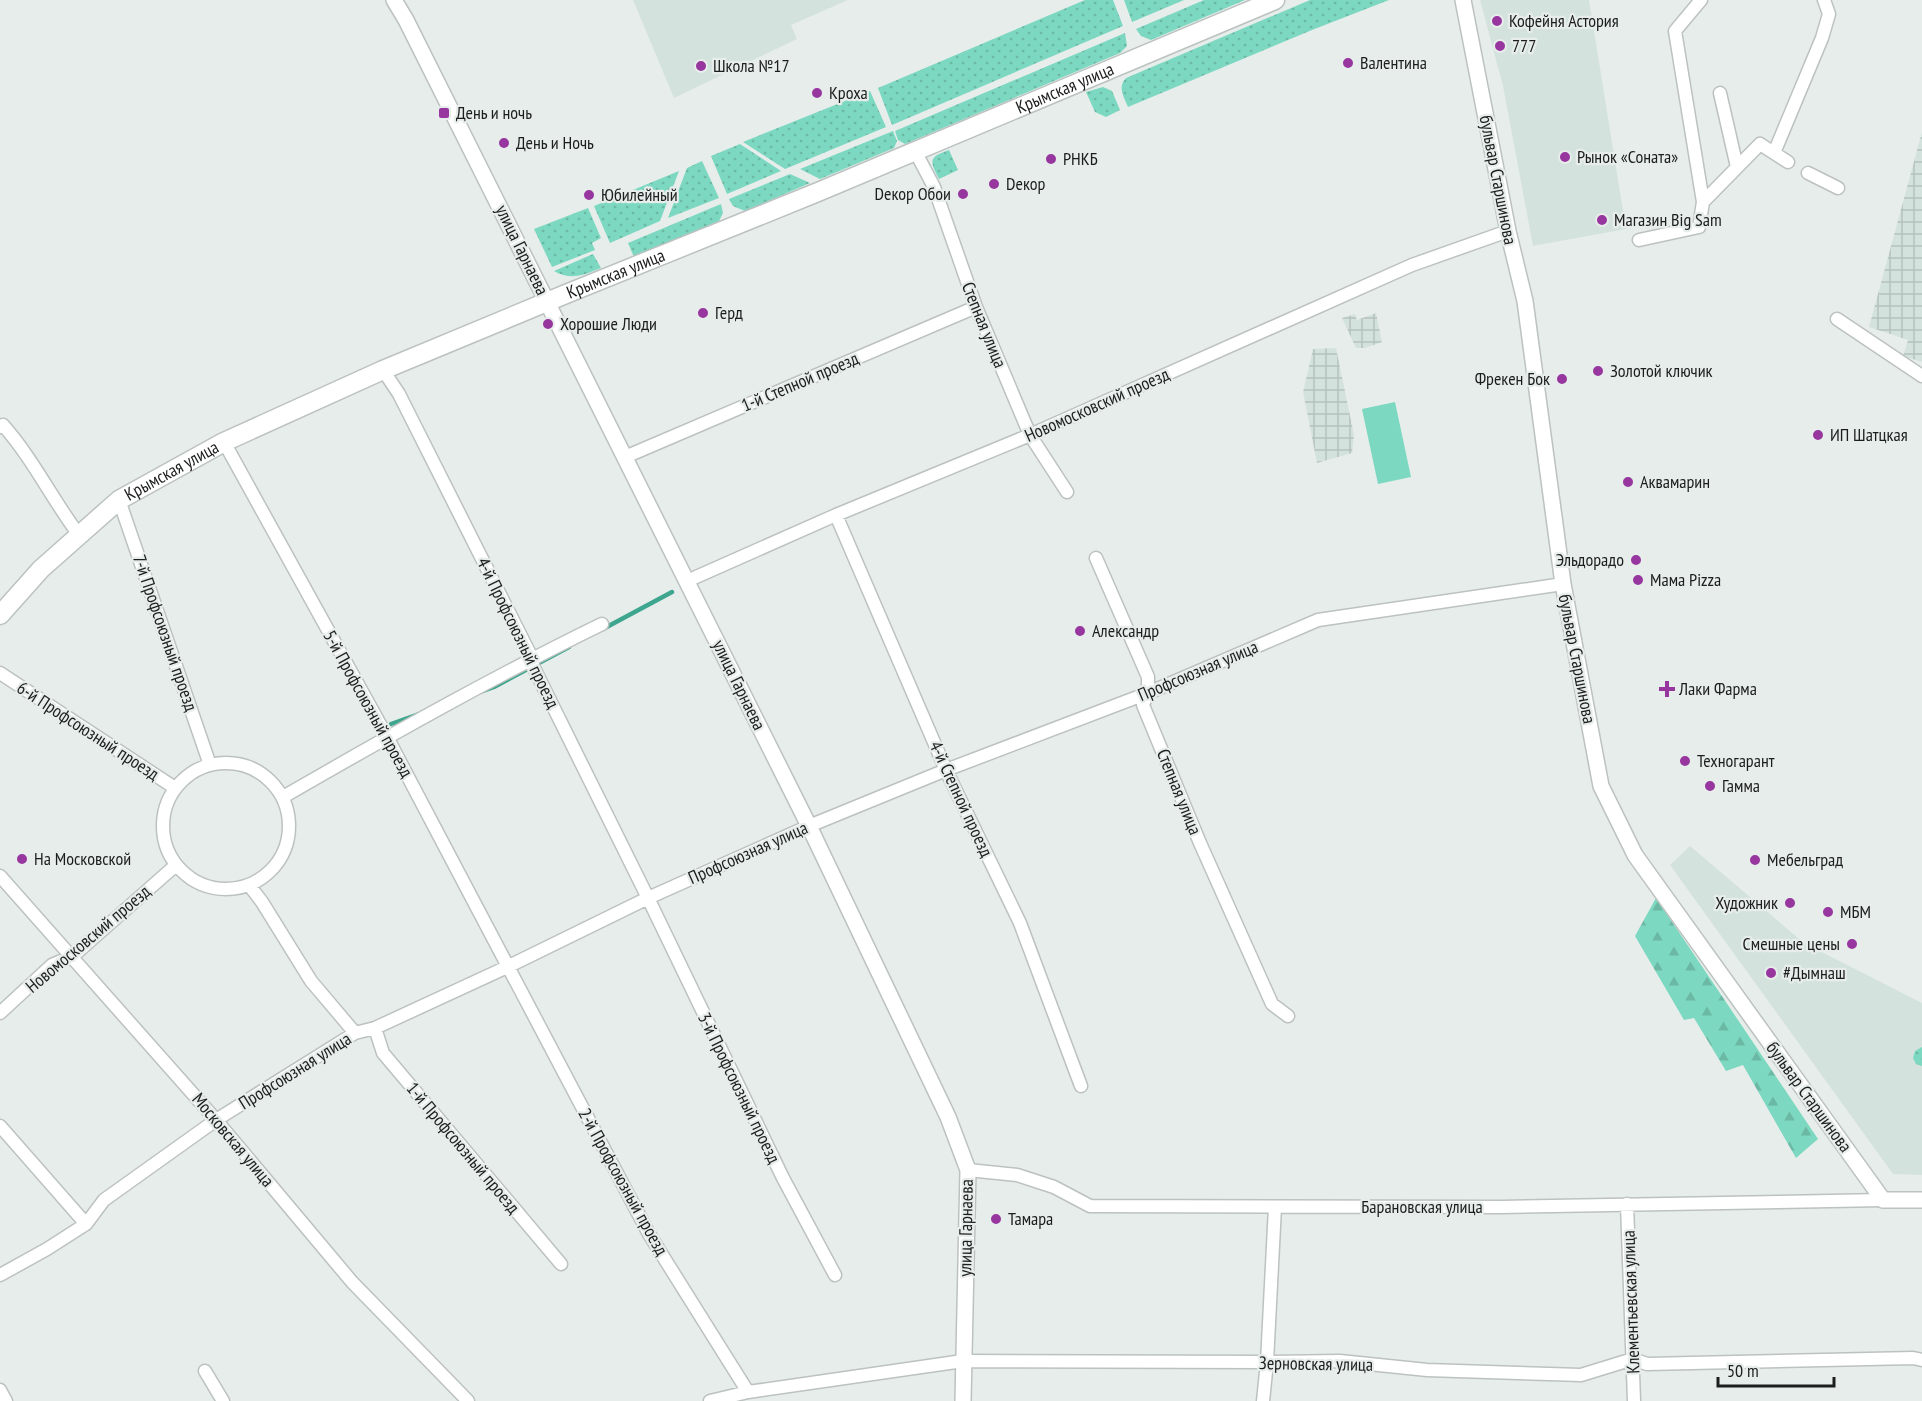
<svg xmlns="http://www.w3.org/2000/svg" width="1922" height="1401" font-family="'PT Sans Narrow',sans-serif">
	<defs>
		<pattern id="industrial-grid" width="8" height="8" patternUnits="userSpaceOnUse" patternTransform="scale(1.5)"><rect width="8" height="8" fill="#d4e2dd"/><path d="M0 4h8M4 0v8" fill="none" stroke="#b5c1bd"/></pattern>
		<pattern id="grass-dots" width="8" height="8" patternUnits="userSpaceOnUse" patternTransform="scale(1.5)"><rect width="8" height="8" fill="#7cd8c0"/><path d="M2 2h.1M6 6h.1" fill="none" stroke="#6bb9a5" stroke-width="1.8" stroke-linecap="round"/></pattern>
		<pattern id="forest-firs" width="22" height="20" patternUnits="userSpaceOnUse" patternTransform="scale(1.5)"><rect width="22" height="20" fill="#7cd8c0"/><path d="M5 1l3.5 6h-7zM16 11l3.5 6h-7z" fill="#6bb9a5"/></pattern>
	</defs>
	<rect width="100%" height="100%" fill="#e7edeb"/>
	<path fill="#d4e2dd" d="M 633,0 L 848,0 L 791,25 L 797,39 L 674,98 Z
		M 1480,0 L 1589,0 L 1626,229 L 1533,246 L 1503,86 Z
		M 1690,846 L 1804,943 L 1922,1003 L 1922,1175 L 1893,1174 L 1670,865 Z"/>
	<path fill="url(#industrial-grid)" d="M 1922,132 L 1922,362 L 1903,356 L 1908,340 L 1869,327 Z
		M 1376,313 L 1382,342 L 1365,348 L 1356,348 L 1342,318 L 1355,314 L 1357,320 Z
		M 1336,348 L 1354,435 L 1352,453 L 1317,463 L 1303,392 L 1313,349 Z"/>
	<path fill="url(#grass-dots)" d="M 1085,0 L 1113,0 L 1123,26 L 892,125 L 878,88 Z
		M 1124,0 L 1184,0 L 1132,22 Z
		M 1204,0 L 1245,0 L 1151,40 L 1141,36 L 1136,29 Z
		M 1310,0 L 1389,0 L 1312,30 L 1128,107 C 1124,97 1117,87 1126,78 Z
		M 1125,33 L 1127,46 L 1120,53 L 905,144 L 898,140 L 895,131 Z
		M 1103,87 L 1112,91 L 1120,110 L 1106,117 L 1095,112 L 1086,92 Z
		M 870,91 L 886,127 L 785,169 L 743,142 Z
		M 893,131 L 897,141 L 894,148 L 820,179 L 800,169 Z
		M 740,144 L 781,171 L 727,194 L 711,156 Z
		M 949,150 L 958,170 L 939,179 C 929,160 929,157 949,150 Z
		M 702,161 L 719,198 L 668,218 L 687,168 Z
		M 679,171 L 660,221 L 610,243 L 594,206 Z
		M 790,174 L 810,183 L 745,211 L 733,206 L 729,199 Z
		M 721,204 L 723,213 L 719,221 L 634,257 L 628,243 Z
		M 588,208 L 601,238 L 592,243 L 595,250 L 552,267 L 534,229 Z
		M 593,254 L 601,268 C 584,275 571,281 554,271 Z
		M 1922,1047 L 1922,1066 L 1916,1064 L 1913,1058 L 1915,1051 Z"/>
	<path fill="url(#forest-firs)" d="M 1656,898 L 1818,1139 L 1796,1158 L 1743,1065 L 1726,1071 L 1694,1018 L 1684,1020 L 1635,936 Z"/>
	<path fill="#7cd8c0" d="M 1395,402 L 1411,477 L 1378,484 L 1362,409 Z"/>
	<g fill="none" stroke-linecap="round" stroke-linejoin="round">
		<path stroke="#3ea68e" stroke-width="4.5" d="M 603,629 L 672,592
			M 483,691 L 494,687 L 569,647
			M 391,724 L 419,714"/>
		<g stroke="#bcc2c0" stroke-width="15">
			<path id="minor" d="M 1701,0 L 1675,31 L 1703,202 L 1760,144 L 1788,162
				M 1720,93 L 1737,167
				M 915,151 L 934,187 L 976,307 L 1030,435 L 1067,492
				M 1774,153 L 1822,38 L 1829,14 L 1824,0
				M 1808,173 L 1838,188
				M 1639,240 L 1699,227 L 1703,202
				M 1837,319 L 1922,376
				M 383,370 L 399,394 L 532,658 L 533,666 L 648,898 L 783,1178 L 835,1275
				M 0,427 L 3,425 C 33,459 52,499 79,535
				M 224,442 L 387,737 L 649,1234 L 748,1392
				M 625,457 L 976,307
				M 119,500 L 210,765
				M 836,515 L 946,770 L 1020,923 L 1081,1086
				M 1096,558 L 1148,677 L 1148,693 L 1143,705 L 1200,843 L 1272,1004 L 1288,1016
				M 687,581 L 836,515 L 1030,435 L 1412,265 L 1508,231
				M 0,673 L 175,788
				M163 826a63 63 0 1 1 126 0a63 63 0 1 1-126 0Z
				M 283,797 C 387,737 493,677 602,624
				M 0,876 L 216,1120 L 352,1282 L 468,1401
				M 249,885 L 262,902 L 311,981 L 355,1033
				M 0,1013 L 52,965 L 73,956 L 176,865
				M 375,1028 L 383,1053 L 561,1264
				M 0,1126 L 86,1224
				M 968,1170 L 1017,1175 L 1054,1187 L 1090,1206 L 1502,1207 L 1883,1200
				M 1627,1204 L 1634,1401
				M 0,1275 L 47,1249 L 86,1224 L 104,1200 L 216,1120 L 355,1033 L 375,1028 L 507,967 L 648,898 L 809,826 L 946,770 L 1148,693 L 1318,620 L 1563,584
				M 205,1371 L 223,1401
				M 0,1390 L 6,1401
				M 710,1401 L 748,1392 L 963,1361 L 1267,1362 L 1340,1361 L 1427,1370 L 1581,1375 L 1633,1359 L 1647,1364 L 1913,1358 L 1922,1360
				M 1263,1401 L 1267,1362 L 1275,1207"/>
		</g>
		<g stroke="#bcc2c0" stroke-width="18">
			<path id="tertiary" d="M 394,0 L 406,20 L 809,826 L 948,1117 L 968,1170 L 963,1401
				M 1463,0 L 1508,231 L 1525,301 L 1563,584 L 1601,786 L 1635,855 L 1883,1200 L 1922,1200"/>
		</g>
		<g stroke="#bcc2c0" stroke-width="21">
			<g id="secondary">
				<path id="s1" d="M 0,615 L 41,569 L 119,500 L 224,442 L 383,370 L 566,294 L 818,192 L 1275,0"/>
			</g>
		</g>
		<use href="#minor" stroke="#fff" stroke-width="12"/>
		<use href="#tertiary" stroke="#fff" stroke-width="15"/>
		<use href="#secondary" stroke="#fff" stroke-width="18"/>
	</g>
	<g fill="#97369e" stroke="#e7edeb" stroke-width="2">
		<circle cx="1497" cy="21" r="6"/>
		<circle cx="1500" cy="46" r="6"/>
		<circle cx="1348" cy="63" r="6"/>
		<circle cx="701" cy="66" r="6"/>
		<circle cx="817" cy="93" r="6"/>
		<rect x="438" y="107" width="12" height="12" rx="3"/>
		<circle cx="504" cy="143" r="6"/>
		<circle cx="1565" cy="157" r="6"/>
		<circle cx="1051" cy="159" r="6"/>
		<circle cx="994" cy="184" r="6"/>
		<circle cx="963" cy="194" r="6"/>
		<circle cx="589" cy="195" r="6"/>
		<circle cx="1602" cy="220" r="6"/>
		<circle cx="703" cy="313" r="6"/>
		<circle cx="548" cy="324" r="6"/>
		<circle cx="1598" cy="371" r="6"/>
		<circle cx="1562" cy="379" r="6"/>
		<circle cx="1818" cy="435" r="6"/>
		<circle cx="1628" cy="482" r="6"/>
		<circle cx="1636" cy="560" r="6"/>
		<circle cx="1638" cy="580" r="6"/>
		<circle cx="1080" cy="631" r="6"/>
		<path d="M1664 680h6v6h6v6h-6v6h-6v-6h-6v-6h6z"/>
		<circle cx="1685" cy="761" r="6"/>
		<circle cx="1710" cy="786" r="6"/>
		<circle cx="22" cy="859" r="6"/>
		<circle cx="1755" cy="860" r="6"/>
		<circle cx="1790" cy="903" r="6"/>
		<circle cx="1828" cy="912" r="6"/>
		<circle cx="1852" cy="944" r="6"/>
		<circle cx="1771" cy="973" r="6"/>
		<circle cx="996" cy="1219" r="6"/>
	</g>
	<g text-anchor="middle" stroke-width="4.5" stroke-linejoin="round" paint-order="stroke">
		<g font-size="18" fill="#1c1e1d" stroke="#e7edeb" text-anchor="start">
			<text x="1509" y="27">Кофейня Астория</text>
			<text x="1512" y="52">777</text>
			<text x="1360" y="69">Валентина</text>
			<text x="713" y="72">Школа №17</text>
			<text x="829" y="99">Кроха</text>
			<text x="456" y="119">День и ночь</text>
			<text x="516" y="149">День и Ночь</text>
			<text x="1577" y="163">Рынок «Соната»</text>
			<text x="1063" y="165">РНКБ</text>
			<text x="1006" y="190">Dекор</text>
			<text x="951" y="200" text-anchor="end">Dекор Обои</text>
			<text x="601" y="201">Юбилейный</text>
			<text x="1614" y="226">Магазин Big Sam</text>
			<text x="715" y="319">Герд</text>
			<text x="560" y="330">Хорошие Люди</text>
			<text x="1610" y="377">Золотой ключик</text>
			<text x="1550" y="385" text-anchor="end">Фрекен Бок</text>
			<text x="1830" y="441">ИП Шатцкая</text>
			<text x="1640" y="488">Аквамарин</text>
			<text x="1624" y="566" text-anchor="end">Эльдорадо</text>
			<text x="1650" y="586">Мама Pizza</text>
			<text x="1092" y="637">Александр</text>
			<text x="1679" y="695">Лаки Фарма</text>
			<text x="1697" y="767">Техногарант</text>
			<text x="1722" y="792">Гамма</text>
			<text x="34" y="865">На Московской</text>
			<text x="1767" y="866">Мебельград</text>
			<text x="1778" y="909" text-anchor="end">Художник</text>
			<text x="1840" y="918">МБМ</text>
			<text x="1840" y="950" text-anchor="end">Смешные цены</text>
			<text x="1783" y="979">#Дымнаш</text>
			<text x="1008" y="1225">Тамара</text>
		</g>
		<g font-size="18" fill="#1c1e1d" stroke="#e7edeb">
			<text dy="6" stroke="none"><textPath href="#s1" startOffset="1198">Крымская улица</textPath></text>
			<text transform="translate(1498 180) rotate(79)" y="6">бульвар Старшинова</text>
			<text transform="translate(522 250) rotate(64)" y="6">улица Гарнаева</text>
			<text dy="6" stroke="none"><textPath href="#s1" startOffset="712">Крымская улица</textPath></text>
			<text transform="translate(984 325) rotate(68)" y="6">Степная улица</text>
			<text transform="translate(800 382) rotate(-23)" y="6">1-й Степной проезд</text>
			<text transform="translate(1097 405) rotate(-24)" y="6">Новомосковский проезд</text>
			<text dy="6" stroke="none"><textPath href="#s1" startOffset="226">Крымская улица</textPath></text>
			<text transform="translate(165 633) rotate(71)" y="6">7-й Профсоюзный проезд</text>
			<text transform="translate(518 633) rotate(64)" y="6">4-й Профсоюзный проезд</text>
			<text transform="translate(1577 659) rotate(79)" y="6">бульвар Старшинова</text>
			<text transform="translate(1198 671) rotate(-23)" y="6">Профсоюзная улица</text>
			<text transform="translate(739 685) rotate(64)" y="6">улица Гарнаева</text>
			<text transform="translate(368 704) rotate(61)" y="6">5-й Профсоюзный проезд</text>
			<text transform="translate(88 731) rotate(33)" y="6">6-й Профсоюзный проезд</text>
			<text transform="translate(1179 792) rotate(68)" y="6">Степная улица</text>
			<text transform="translate(961 799) rotate(65)" y="6">4-й Степной проезд</text>
			<text transform="translate(748 853) rotate(-24)" y="6">Профсоюзная улица</text>
			<text transform="translate(88 939) rotate(-40)" y="6">Новомосковский проезд</text>
			<text transform="translate(295 1071) rotate(-32)" y="6">Профсоюзная улица</text>
			<text transform="translate(739 1088) rotate(64)" y="6">3-й Профсоюзный проезд</text>
			<text transform="translate(1809 1097) rotate(54)" y="6">бульвар Старшинова</text>
			<text transform="translate(233 1140) rotate(50)" y="6">Московская улица</text>
			<text transform="translate(463 1148) rotate(50)" y="6">1-й Профсоюзный проезд</text>
			<text transform="translate(623 1182) rotate(61)" y="6">2-й Профсоюзный проезд</text>
			<text x="1422" y="1213">Барановская улица</text>
			<text transform="translate(966 1228) rotate(-89)" y="6">улица Гарнаева</text>
			<text transform="translate(1631 1302) rotate(-92)" y="6">Клементьевская улица</text>
			<text transform="translate(1316 1364) rotate(1)" y="6">Зерновская улица</text>
		</g>
	</g>
	<path d="M1718 1377v9h116v-9" fill="none" stroke="#1c1e1d" stroke-width="3"/>
	<text x="1727" y="1377" font-size="18" fill="#1c1e1d" stroke="#e7edeb" stroke-width="4.5" paint-order="stroke">50 m</text>
</svg>
